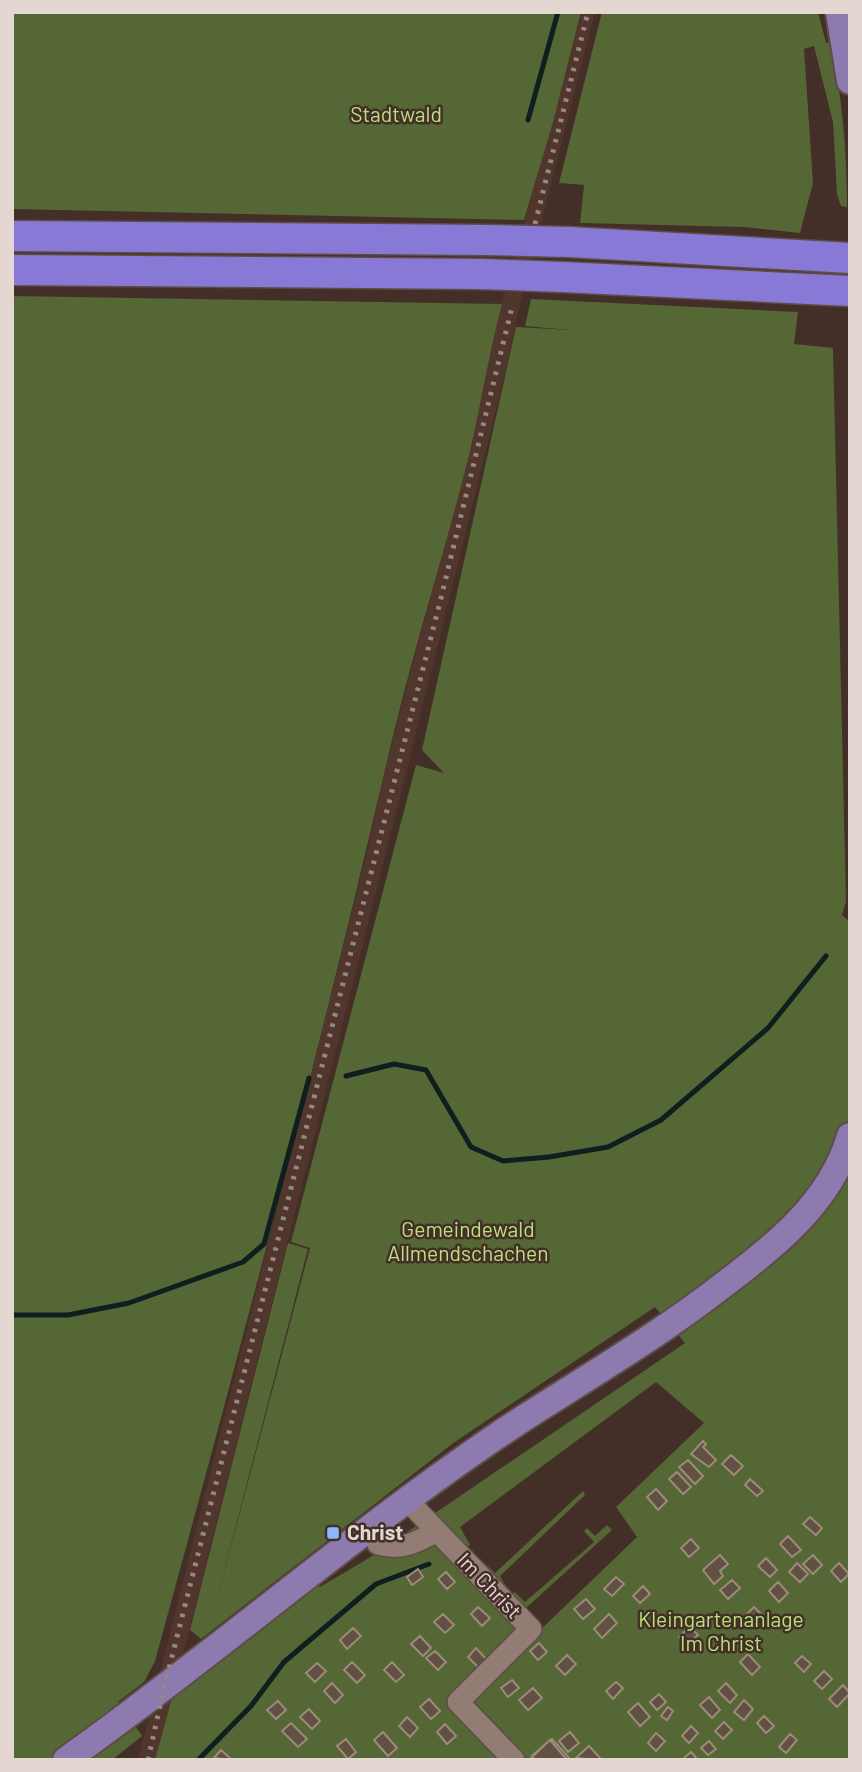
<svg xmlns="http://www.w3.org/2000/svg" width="862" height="1772" font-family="Barlow,sans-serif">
	<rect width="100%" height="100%" fill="#432f28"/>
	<path fill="#50362c" d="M 582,12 L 595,12 L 520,304 L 510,352 L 407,770 L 173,1694 L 155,1760 L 138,1760 L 366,856 L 387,760 L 465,470 L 488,355 Z"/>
	<path fill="#546734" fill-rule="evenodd" d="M 12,12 L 581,12 L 553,122 L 524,220 L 12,209 Z
		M 602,12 L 818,12 L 826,43 L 831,42 C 842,97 847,151 847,207 L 841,206 L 837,194 L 833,122 L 814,46 L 804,49 L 813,183 L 800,233 L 744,227 L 580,223 L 584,185 L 559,183 Z
		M 12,296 L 502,304 C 487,360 479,419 464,475 C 439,571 409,665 387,761 C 317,1063 237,1362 155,1661 L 144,1682 L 118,1702 L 142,1736 L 112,1760 L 12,1760 Z
		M 531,299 L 798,312 L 794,344 L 833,348 L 846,901 L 842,915 L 850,922 L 850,1760 L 155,1760 L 173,1694 L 315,1580 L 320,1587 L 369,1558 L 685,1343 L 655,1307 L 452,1444 L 201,1639 L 190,1630 L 288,1243 L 308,1249 L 214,1610 L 310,1248 L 291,1242 L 416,765 L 444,773 L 422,750 L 516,327 L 570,330 L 525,326 ZM 656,1382 L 704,1423 L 616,1507 L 637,1537 L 536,1634 L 466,1548 L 470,1545 L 460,1527 Z
		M 583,1491 L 585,1495 L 500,1576 L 505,1585 L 503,1587 L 477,1561 L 480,1559 L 495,1573 Z
		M 607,1525 L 612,1530 L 526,1608 L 512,1595 L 515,1592 L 525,1602 L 594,1542 L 584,1531 L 587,1528 L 595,1536 Z"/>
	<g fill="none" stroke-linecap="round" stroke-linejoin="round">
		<path stroke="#0f1e1e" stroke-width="5" d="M 528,120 L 558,12
			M 346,1076 L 394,1064 L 426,1070 L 471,1147 L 503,1161 L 549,1157 L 608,1147 L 661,1120 L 768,1028 L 826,956
			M 12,1315 L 68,1315 L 129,1303 L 243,1262 L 264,1244 L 309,1078
			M 198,1760 L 251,1706 L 284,1662 L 376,1584 L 429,1564"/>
	</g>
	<path fill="#615142" stroke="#9d8a7b" stroke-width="2" d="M 703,1441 L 706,1444 L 703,1447 L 716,1460 L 709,1467 L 691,1454 Z
		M 731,1455 L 743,1466 L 734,1475 L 722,1464 Z
		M 688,1460 L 703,1476 L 695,1484 L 679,1467 Z
		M 677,1472 L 691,1487 L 683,1494 L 669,1479 Z
		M 750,1479 L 763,1491 L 757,1496 L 745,1485 Z
		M 656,1489 L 667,1501 L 658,1510 L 647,1497 Z
		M 810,1517 L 822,1528 L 816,1535 L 803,1524 Z
		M 788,1536 L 801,1550 L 792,1557 L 780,1544 Z
		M 691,1539 L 699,1548 L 689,1557 L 681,1548 Z
		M 720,1555 L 728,1564 L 720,1571 L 723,1576 L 714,1584 L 703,1570 Z
		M 813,1555 L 822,1565 L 813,1574 L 803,1564 Z
		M 766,1558 L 777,1570 L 770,1577 L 758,1566 Z
		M 797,1563 L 808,1574 L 800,1582 L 789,1572 Z
		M 839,1563 L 849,1574 L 841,1582 L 831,1571 Z
		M 418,1569 L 423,1577 L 412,1585 L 407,1577 Z
		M 446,1572 L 455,1582 L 447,1589 L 438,1579 Z
		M 616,1577 L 624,1584 L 612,1596 L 604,1589 Z
		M 732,1580 L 740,1588 L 728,1599 L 720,1590 Z
		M 778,1582 L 788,1593 L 779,1602 L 769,1591 Z
		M 643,1586 L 650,1594 L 640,1603 L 633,1596 Z
		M 586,1599 L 595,1609 L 583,1619 L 574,1609 Z
		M 478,1607 L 490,1618 L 482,1626 L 471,1614 Z
		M 754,1607 L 765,1618 L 757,1626 L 746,1615 Z
		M 443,1614 L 454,1625 L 445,1633 L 434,1622 Z
		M 609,1614 L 617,1623 L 602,1638 L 594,1629 Z
		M 690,1627 L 698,1635 L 687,1645 L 679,1637 Z
		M 353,1628 L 361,1636 L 347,1649 L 340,1640 Z
		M 420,1636 L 431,1648 L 423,1656 L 411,1644 Z
		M 539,1643 L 547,1652 L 538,1660 L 530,1651 Z
		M 476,1648 L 486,1659 L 478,1667 L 468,1657 Z
		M 435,1651 L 446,1662 L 438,1670 L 426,1658 Z
		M 748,1654 L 760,1667 L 752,1675 L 740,1662 Z
		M 567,1655 L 576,1664 L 565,1675 L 556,1666 Z
		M 802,1656 L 811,1664 L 804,1672 L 795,1663 Z
		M 352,1662 L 365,1675 L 357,1683 L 344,1670 Z
		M 392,1662 L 404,1675 L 396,1682 L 384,1670 Z
		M 317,1663 L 326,1671 L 315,1682 L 306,1673 Z
		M 824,1671 L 832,1679 L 822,1689 L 814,1681 Z
		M 512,1680 L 519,1688 L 508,1697 L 501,1688 Z
		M 616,1682 L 623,1688 L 613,1699 L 606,1691 Z
		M 332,1683 L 343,1695 L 335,1703 L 324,1691 Z
		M 726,1683 L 737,1695 L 730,1703 L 718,1691 Z
		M 843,1685 L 850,1693 L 837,1707 L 829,1699 Z
		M 533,1688 L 542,1698 L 528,1710 L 519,1700 Z
		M 659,1694 L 666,1702 L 657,1710 L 650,1702 Z
		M 709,1697 L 720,1710 L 712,1718 L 700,1705 Z
		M 429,1699 L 440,1711 L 431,1719 L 420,1707 Z
		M 744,1700 L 753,1709 L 744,1720 L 734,1712 Z
		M 278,1701 L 286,1710 L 276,1719 L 267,1710 Z
		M 638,1703 L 650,1717 L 640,1726 L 628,1712 Z
		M 668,1707 L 673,1711 L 667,1720 L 661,1716 Z
		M 309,1709 L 320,1721 L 312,1729 L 300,1717 Z
		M 764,1716 L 774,1726 L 766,1733 L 757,1723 Z
		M 407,1717 L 418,1728 L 410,1737 L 399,1726 Z
		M 724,1722 L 732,1730 L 723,1739 L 715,1731 Z
		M 291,1723 L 307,1739 L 298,1747 L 282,1731 Z
		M 445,1724 L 456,1736 L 447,1744 L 437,1732 Z
		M 691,1726 L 698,1733 L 689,1743 L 682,1736 Z
		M 383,1732 L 397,1748 L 388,1756 L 374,1740 Z
		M 570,1732 L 579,1743 L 568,1752 L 559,1741 Z
		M 656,1733 L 665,1741 L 656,1751 L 648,1743 Z
		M 790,1734 L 797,1740 L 786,1753 L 779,1747 Z
		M 346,1739 L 356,1752 L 348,1759 L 337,1746 Z
		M 552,1739 L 571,1760 L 529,1760 L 550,1740 Z
		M 550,1740 L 567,1760 L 535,1760 L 532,1756 Z
		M 709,1741 L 716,1749 L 708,1755 L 701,1748 Z
		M 589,1746 L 601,1759 L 600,1760 L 576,1758 Z
		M 221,1750 L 232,1760 L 214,1758 Z
		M 691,1752 L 698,1760 L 684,1760 L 683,1759 Z"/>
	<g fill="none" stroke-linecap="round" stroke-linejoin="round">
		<g stroke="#5d4d46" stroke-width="24">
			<path id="minor" d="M 407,1500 L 531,1629 L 458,1702 L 514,1760
				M 378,1544 C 401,1551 418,1542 437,1531"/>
		</g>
		<g stroke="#5d4d46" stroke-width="30">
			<path id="major" d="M 839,12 L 850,81
				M 66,1760 C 183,1677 292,1585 407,1500 C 445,1472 484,1444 524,1418 C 591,1375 659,1335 722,1286 C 774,1247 831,1202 850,1136"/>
		</g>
		<g stroke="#5d4d46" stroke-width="33">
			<path id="highway" d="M 12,236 L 487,240
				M 569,242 L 850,258
				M 12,270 L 480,274
				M 562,277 L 850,291"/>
		</g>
		<use href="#minor" stroke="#937c74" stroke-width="21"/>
		<use href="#major" stroke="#8d7aaf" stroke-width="26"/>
		<use href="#highway" stroke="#8979d7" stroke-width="30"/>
		<path stroke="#988882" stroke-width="5" stroke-dasharray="3.5 7" stroke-linecap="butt" d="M 535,224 L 588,12
			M 148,1760 L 164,1688 L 441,598 L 512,307"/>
		<g stroke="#5d4d46" stroke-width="33" stroke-linecap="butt">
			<path id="highway-bridge" d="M 487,240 L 569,242
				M 480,274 L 562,277"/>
		</g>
		<use href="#highway-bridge" stroke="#8979d7" stroke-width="30"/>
	</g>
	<rect fill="#87bbfb" stroke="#432f28" stroke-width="2.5" x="326" y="1526" width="14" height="14" rx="3.5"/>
	<g text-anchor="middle" stroke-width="5" stroke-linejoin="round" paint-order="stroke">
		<g font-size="21" fill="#b9e07a" stroke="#432f28">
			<text x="396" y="122">Stadtwald</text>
			<text x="468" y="1237">Gemeindewald<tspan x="468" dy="24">Allmendschachen</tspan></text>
			<text x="721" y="1627">Kleingartenanlage<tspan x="721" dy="24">Im Christ</tspan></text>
		</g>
		<g font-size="21" font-weight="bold" fill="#e4d7d2" stroke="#432f28" text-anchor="start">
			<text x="347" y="1540">Christ</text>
		</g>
		<g font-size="21" fill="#e4d7d2" stroke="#432f28">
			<text transform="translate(489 1586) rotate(46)" y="7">Im Christ</text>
		</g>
	</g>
	<rect width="862" height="1772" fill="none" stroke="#e4d7d2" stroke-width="28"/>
</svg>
